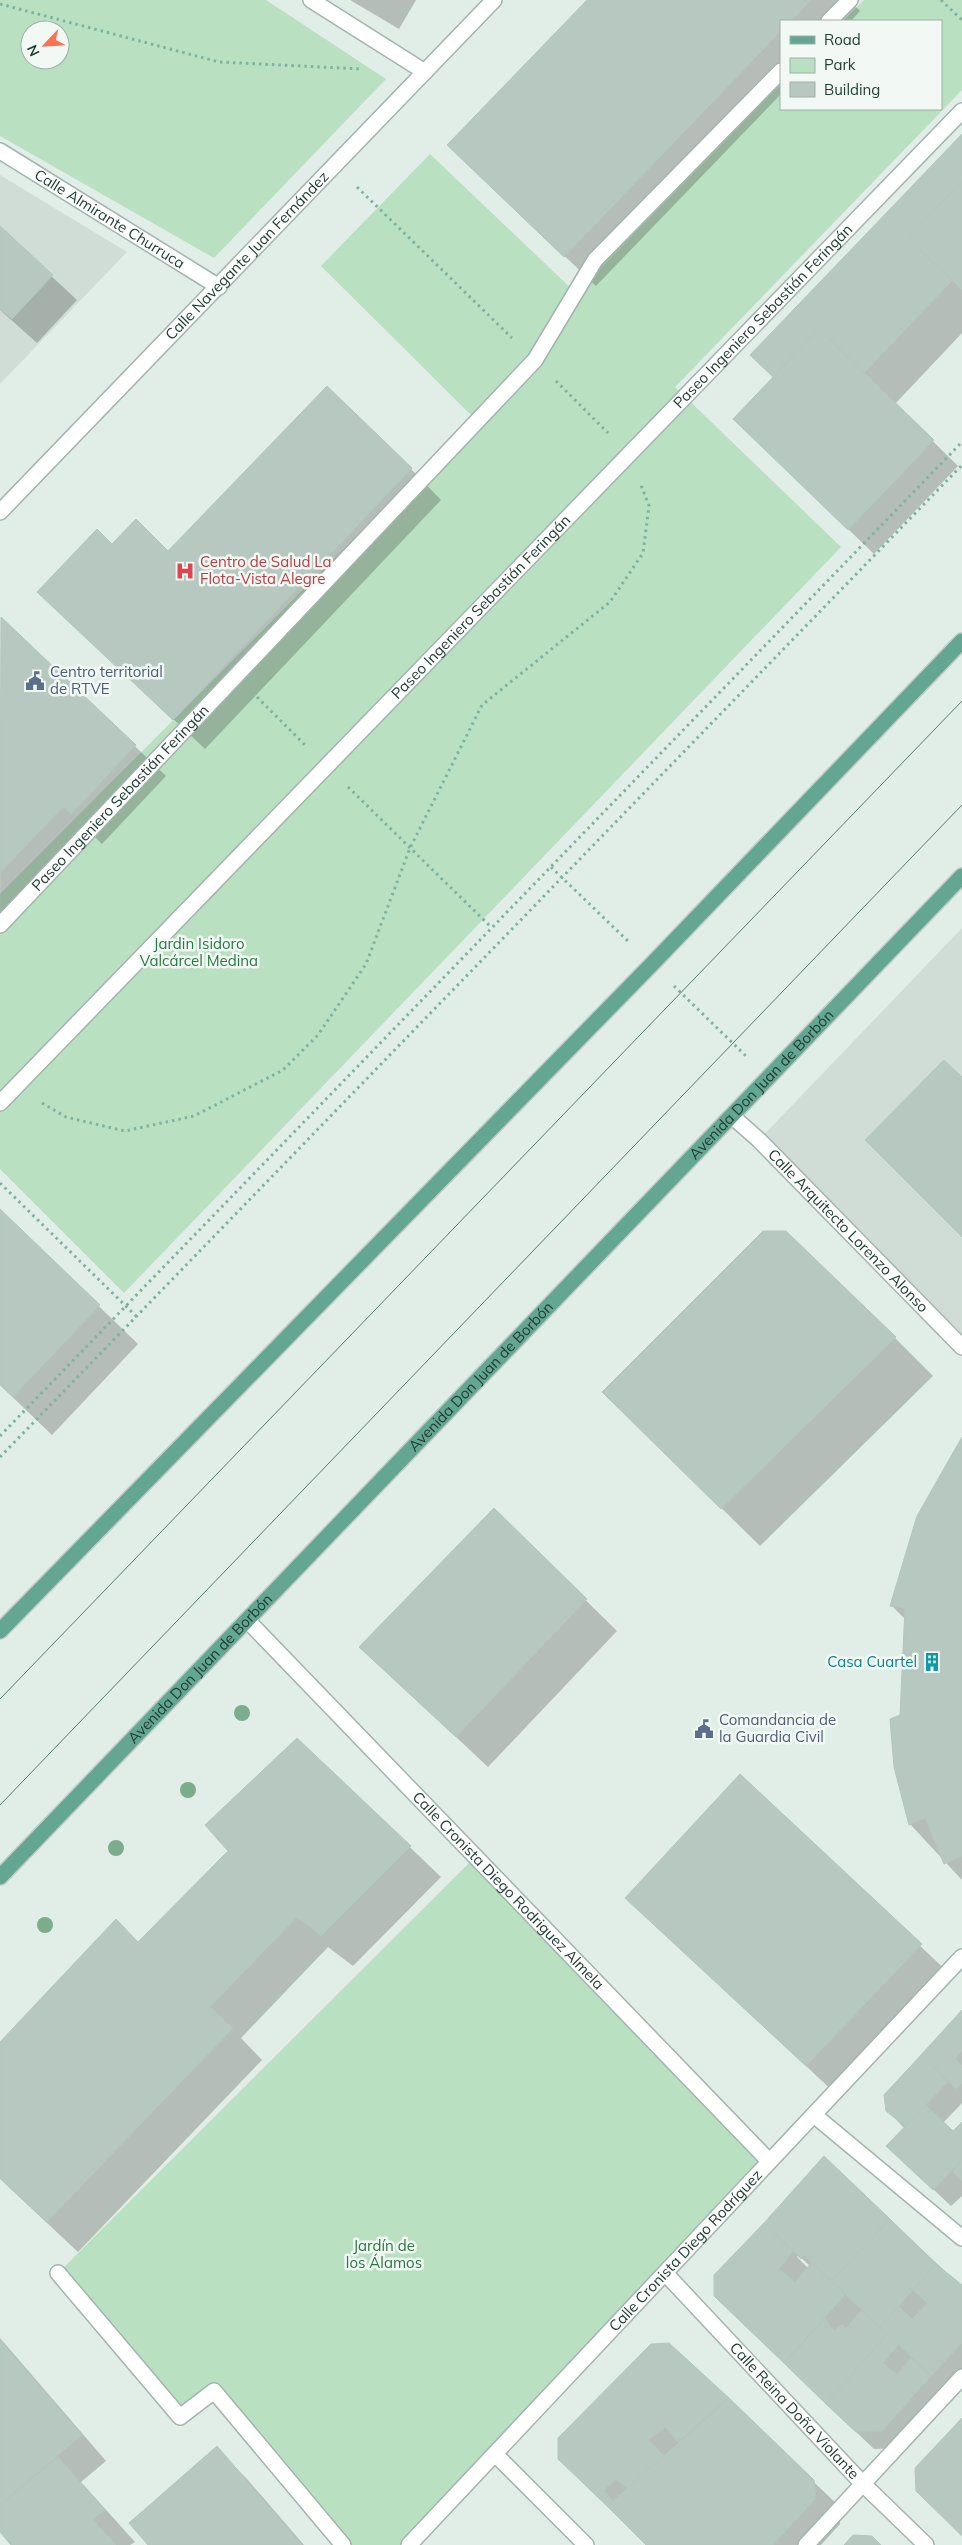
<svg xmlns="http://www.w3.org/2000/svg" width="962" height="2545" font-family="Mulish,sans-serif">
	<rect width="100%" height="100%" fill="#e1ede7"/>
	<path fill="#d0ddd6" d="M 0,175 L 127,252 L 0,384 Z
		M 962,928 L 962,1347 L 759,1140 Z"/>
	<path fill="#b9e0c1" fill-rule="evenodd" d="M 0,0 L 266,0 L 386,79 L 214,258 L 0,136 ZM 30,30 L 60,30 L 60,60 L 30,60 Z
		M 864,0 L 962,0 L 962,90 L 675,387 L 841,547 L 124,1293 L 0,1169 L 0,894 L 474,418 L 321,266 L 430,154 L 576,293 L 781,84 L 781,109 L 941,109 L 941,21 L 843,21 Z
		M 474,1858 L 769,2161 L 409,2545 L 343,2545 L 214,2391 L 180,2417 L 58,2273 Z"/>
	<path fill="#0003" fill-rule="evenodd" d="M 350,0 L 416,0 L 399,29 Z
		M 588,0 L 860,0 L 854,5 L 860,11 L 851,21 L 781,21 L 781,94 L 596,286 L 480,175 Z
		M 962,136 L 962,333 L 895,404 L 958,466 L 874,554 L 760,444 L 774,378 L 751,355 Z
		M 0,228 L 77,300 L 37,343 L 0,310 Z
		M 411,469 L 441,500 L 205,749 L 39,592 L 112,546 L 168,552 Z
		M 1,618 L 166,776 L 102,844 L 95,837 L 5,930 L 0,925 Z
		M 0,1211 L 138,1344 L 52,1435 L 0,1385 Z
		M 895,1338 L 933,1376 L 760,1546 L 642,1430 Z
		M 962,1439 L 962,1880 L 910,1824 L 902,1716 L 906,1620 L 892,1606 Z
		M 494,1510 L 617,1631 L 488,1767 L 360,1647 Z
		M 297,1739 L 441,1877 L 353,1966 L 328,1947 L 241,2038 L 262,2060 L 78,2252 L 0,2179 L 0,2044 L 138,1943 L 230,1851 Z
		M 740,1776 L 952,1976 L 837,2095 L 627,1898 Z
		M 962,2012 L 962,2103 L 943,2123 L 953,2133 L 962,2124 L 962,2196 L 951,2206 L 887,2146 L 905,2129 L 887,2110 L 885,2095 Z
		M 824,2158 L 962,2287 L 962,2380 L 900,2448 L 874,2449 L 740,2321 L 765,2224 ZM 798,2255 L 810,2266 L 808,2268 L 797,2257 Z
		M 0,2338 L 106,2461 L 81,2482 L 135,2542 L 130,2545 L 12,2545 L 0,2531 Z
		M 668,2344 L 839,2506 L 840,2524 L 821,2545 L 647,2545 L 560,2459 Z
		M 216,2448 L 247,2479 L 304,2545 L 149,2545 Z"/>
	<path fill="#b7c8c0" stroke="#b3c7be" d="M 587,0 L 811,0 L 791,21 L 781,21 L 781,31 L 564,257 L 447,145 Z
		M 962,134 L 962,181 L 908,238 L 952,281 L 864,373 L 819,329 L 773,377 L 750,355 Z
		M 962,181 L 962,290 L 908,238 Z
		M 0,226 L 53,275 L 12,319 L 0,309 Z
		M 819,329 L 934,440 L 848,530 L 733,419 Z
		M 327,386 L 412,468 L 173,720 L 37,592 L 97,529 L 112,544 L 136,519 L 168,551 Z
		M 1,617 L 136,745 L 71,814 L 63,807 L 0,873 Z
		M 944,1060 L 962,1077 L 962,1237 L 865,1140 Z
		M 0,1209 L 100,1305 L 13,1397 L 0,1385 Z
		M 763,1231 L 786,1231 L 896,1337 L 721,1509 L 602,1392 Z
		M 962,1437 L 962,1856 L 944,1864 L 925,1818 L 909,1825 L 894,1767 L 890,1719 L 900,1715 L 905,1608 L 890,1606 L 917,1516 Z
		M 494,1508 L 587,1599 L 456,1737 L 359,1647 Z
		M 297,1738 L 411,1846 L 321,1936 L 297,1917 L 210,2007 L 233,2028 L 47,2222 L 0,2178 L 0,2042 L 116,1919 L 138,1942 L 228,1851 L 205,1825 Z
		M 740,1774 L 922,1944 L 806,2066 L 625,1898 Z
		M 962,2010 L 962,2051 L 955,2059 L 962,2066 L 962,2083 L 956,2089 L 921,2055 Z
		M 921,2055 L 948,2082 L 905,2126 L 886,2111 L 884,2095 Z
		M 926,2105 L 953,2131 L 962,2122 L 962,2160 L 933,2190 L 886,2146 Z
		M 824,2156 L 890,2219 L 831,2281 L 804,2255 L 801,2259 L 764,2223 Z
		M 962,2160 L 962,2181 L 952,2171 Z
		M 890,2219 L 936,2264 L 880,2327 L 831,2281 Z
		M 764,2223 L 793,2251 L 779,2269 L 795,2282 L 812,2262 L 846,2294 L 784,2363 L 714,2296 L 714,2275 Z
		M 936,2264 L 962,2285 L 962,2343 L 931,2376 L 880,2327 L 899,2306 L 912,2319 L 927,2303 L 913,2290 Z
		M 862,2310 L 887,2334 L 826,2404 L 784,2363 L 825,2319 L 834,2331 L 842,2324 L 846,2328 Z
		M 887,2334 L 898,2345 L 883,2363 L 897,2374 L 911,2358 L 931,2376 L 882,2431 L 856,2432 L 826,2404 Z
		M 0,2340 L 82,2435 L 0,2505 Z
		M 669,2343 L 729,2398 L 678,2442 L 665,2427 L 649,2440 L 664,2456 L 627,2488 L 616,2479 L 604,2490 L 613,2501 L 607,2506 L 558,2459 L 558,2438 L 651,2344 Z
		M 729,2398 L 814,2480 L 816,2498 L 773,2545 L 646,2545 L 607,2506 Z
		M 962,2418 L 962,2536 L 916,2491 L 915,2468 Z
		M 217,2446 L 302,2545 L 148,2545 L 129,2523 Z
		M 58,2457 L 105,2510 L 92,2519 L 116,2545 L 11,2545 L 0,2532 L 0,2505 Z
		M 853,2535 L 872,2536 L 881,2545 L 844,2545 Z"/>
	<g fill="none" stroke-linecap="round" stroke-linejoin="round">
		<g stroke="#a3b5ae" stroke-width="18">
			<g id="pedestrian">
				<path d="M 311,0 L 425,72"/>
				<path d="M 829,21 L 850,0"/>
				<path id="s1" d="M 0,925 L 535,360 L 595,260 L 781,71"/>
				<path id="s2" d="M 0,1103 L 962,111"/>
				<path id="s3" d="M 247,1620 L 769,2161"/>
			</g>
		</g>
		<g stroke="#a3b5ae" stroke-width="18">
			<g id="minor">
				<path id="s4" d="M 0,151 L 219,287"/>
				<path id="s5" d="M 0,512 L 494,0"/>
				<path id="s6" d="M 733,1117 L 759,1140 L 962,1347"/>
				<path d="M 814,2115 L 962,2238"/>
				<path d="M 58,2273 L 180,2417 L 214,2391 L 343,2545"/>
				<path id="s7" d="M 665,2273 L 862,2483 L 926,2545"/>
				<path d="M 495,2454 L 586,2545"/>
				<path id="s8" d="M 409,2545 L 962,1957"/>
				<path d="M 806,2545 L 962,2377"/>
			</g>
		</g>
		<g stroke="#c1c9c6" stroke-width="18">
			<g id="primary">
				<path d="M 0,1631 L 652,964 L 962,641"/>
				<path id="s9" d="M 0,1877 L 962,876"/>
			</g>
		</g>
		<path stroke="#7fb3a0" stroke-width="3" stroke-dasharray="2.5 4" stroke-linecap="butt" d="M 941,0 L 962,20
			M 0,4 L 219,62 L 362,69
			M 357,187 L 512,338
			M 556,381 L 608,433
			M 257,697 L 306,746
			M 348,787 L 492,928
			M 551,867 L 630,943
			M 674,986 L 747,1057
			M 42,1103 L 66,1117 L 125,1131 L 194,1116 L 283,1070 L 318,1035 L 366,964 L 410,848 L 482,705 L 610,602 L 643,553 L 649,506 L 641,485
			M 0,1183 L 137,1317
			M 0,1436 L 962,442
			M 0,1457 L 962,465"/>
		<use href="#pedestrian" stroke="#fff" stroke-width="15"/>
		<use href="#minor" stroke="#fff" stroke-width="15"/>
		<use href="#primary" stroke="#63a691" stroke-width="15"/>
		<path stroke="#5b7b70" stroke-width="1" d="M 0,1699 L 962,701
			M 0,1805 L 962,805"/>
	</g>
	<g fill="#7bad8c">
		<circle cx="242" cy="1713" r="8"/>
		<circle cx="188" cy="1790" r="8"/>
		<circle cx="116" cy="1848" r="8"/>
		<circle cx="45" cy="1925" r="8"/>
	</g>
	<defs>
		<g id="hospital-bare" transform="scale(1.5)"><path d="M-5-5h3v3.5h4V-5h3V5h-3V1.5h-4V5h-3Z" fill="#e0444e" stroke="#f2f9f5" stroke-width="2.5" paint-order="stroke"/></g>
		<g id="civic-bare" transform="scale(1.5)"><path d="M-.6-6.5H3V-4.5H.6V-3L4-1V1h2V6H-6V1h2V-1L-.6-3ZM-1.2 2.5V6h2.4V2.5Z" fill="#5c6f8a" stroke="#f2f9f5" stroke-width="2.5" paint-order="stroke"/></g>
		<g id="building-bare" transform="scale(1.5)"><path d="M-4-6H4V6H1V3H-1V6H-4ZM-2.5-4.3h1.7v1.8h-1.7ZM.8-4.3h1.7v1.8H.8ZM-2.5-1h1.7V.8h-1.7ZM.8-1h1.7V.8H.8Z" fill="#0f9aa8" stroke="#f2f9f5" stroke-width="2.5" paint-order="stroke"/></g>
	</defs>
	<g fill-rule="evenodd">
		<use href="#hospital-bare" x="185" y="571"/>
		<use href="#civic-bare" x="35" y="681"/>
		<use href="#building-bare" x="932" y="1662"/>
		<use href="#civic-bare" x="704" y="1729"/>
	</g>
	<g text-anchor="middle" stroke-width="5" stroke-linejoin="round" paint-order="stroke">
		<g font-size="15" fill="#203f35" stroke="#f2f9f5">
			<text dy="5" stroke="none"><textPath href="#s4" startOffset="129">Calle Almirante Churruca</textPath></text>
			<text dy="5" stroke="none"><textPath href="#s5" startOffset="356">Calle Navegante Juan Fernández</textPath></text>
			<text dy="5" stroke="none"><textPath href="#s2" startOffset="1096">Paseo Ingeniero Sebastián Feringán</textPath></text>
			<text dy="5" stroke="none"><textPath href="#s2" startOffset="691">Paseo Ingeniero Sebastián Feringán</textPath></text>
			<text dy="5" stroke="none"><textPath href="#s1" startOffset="175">Paseo Ingeniero Sebastián Feringán</textPath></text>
			<text dy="5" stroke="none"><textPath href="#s9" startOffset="1099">Avenida Don Juan de Borbón</textPath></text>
			<text dy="5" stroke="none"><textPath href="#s6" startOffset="162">Calle Arquitecto Lorenzo Alonso</textPath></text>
			<text dy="5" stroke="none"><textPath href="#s9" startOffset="694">Avenida Don Juan de Borbón</textPath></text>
			<text dy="5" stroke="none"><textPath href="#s9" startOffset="289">Avenida Don Juan de Borbón</textPath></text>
			<text dy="5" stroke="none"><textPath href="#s3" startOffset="376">Calle Cronista Diego Rodriguez Almela</textPath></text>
			<text dy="5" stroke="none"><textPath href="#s8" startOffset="404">Calle Cronista Diego Rodríguez</textPath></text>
			<text dy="5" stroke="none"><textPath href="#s7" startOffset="189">Calle Reina Doña Violante</textPath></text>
		</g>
		<g font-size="15" fill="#be3a42" stroke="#f2f9f5" text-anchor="start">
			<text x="200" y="567">Centro de Salud La<tspan x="200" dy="17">Flota-Vista Alegre</tspan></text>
		</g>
		<g font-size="15" fill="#4e5e75" stroke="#f2f9f5" text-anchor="start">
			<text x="50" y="677">Centro territorial<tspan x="50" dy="17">de RTVE</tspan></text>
			<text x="719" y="1725">Comandancia de<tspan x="719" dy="17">la Guardia Civil</tspan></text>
		</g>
		<g font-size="15" fill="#277942" stroke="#f2f9f5">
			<text x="199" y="949">Jardin Isidoro<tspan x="199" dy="17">Valcárcel Medina</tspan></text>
			<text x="384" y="2251">Jardín de<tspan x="384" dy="17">los Álamos</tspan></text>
		</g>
		<g font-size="15" fill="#0d838f" stroke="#f2f9f5" text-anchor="end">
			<text x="917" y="1667">Casa Cuartel</text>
		</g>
	</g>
	<rect x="780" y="20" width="162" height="90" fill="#f2f9f5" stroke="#9eafa8"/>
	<rect x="790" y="36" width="25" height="8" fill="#63a691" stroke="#9eafa8"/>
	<text x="824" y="45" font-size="15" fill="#203f35">Road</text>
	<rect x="790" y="58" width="25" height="15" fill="#b9e0c1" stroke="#9eafa8"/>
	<text x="824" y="70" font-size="15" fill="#203f35">Park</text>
	<rect x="790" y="82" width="25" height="15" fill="#b7c8c0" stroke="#9eafa8"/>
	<text x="824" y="95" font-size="15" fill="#203f35">Building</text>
	<g transform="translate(45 45) rotate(245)"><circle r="24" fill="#f2f9f5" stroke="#9eafa8"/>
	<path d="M0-4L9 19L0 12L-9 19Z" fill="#fc7150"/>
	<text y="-8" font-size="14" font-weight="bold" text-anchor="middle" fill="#203f35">N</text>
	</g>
</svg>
